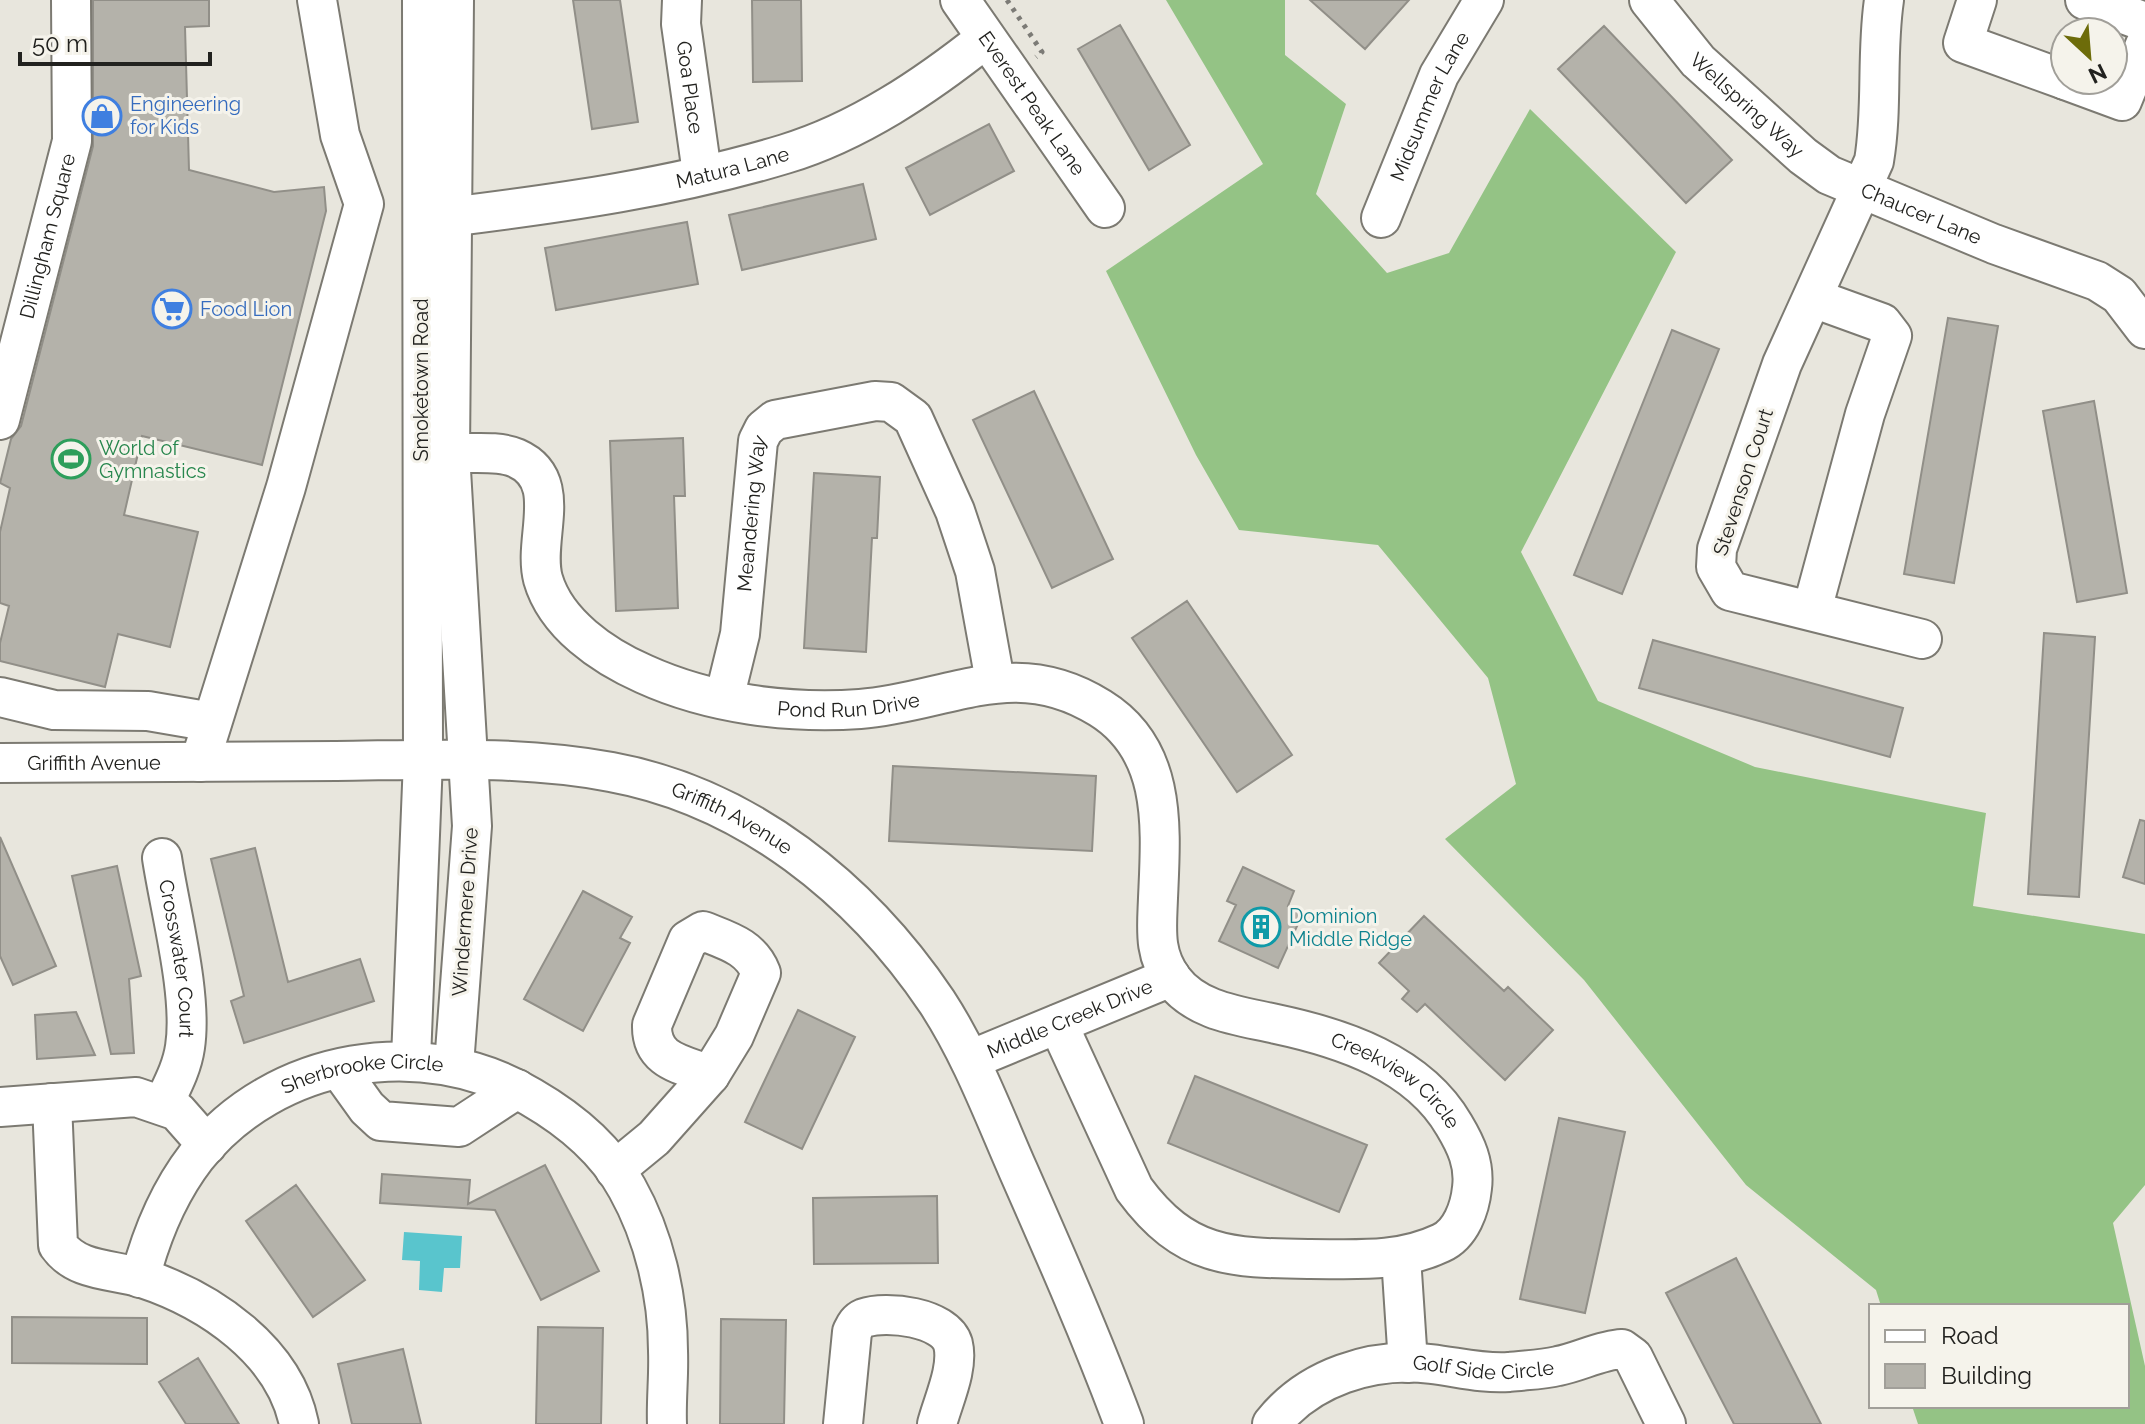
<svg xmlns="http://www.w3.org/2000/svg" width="2145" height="1424" font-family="Raleway,sans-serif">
	<rect width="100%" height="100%" fill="#e8e6dd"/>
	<path fill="#94c385" d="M 1166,0 L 1285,0 L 1285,55 L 1346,104 L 1316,194 L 1387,273 L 1449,253 L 1530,109 L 1676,252 L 1521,552 L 1598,701 L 1755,767 L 1986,813 L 1973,906 L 2145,934 L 2145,1185 L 2113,1223 L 2145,1366 L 2145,1424 L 1918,1424 L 1912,1406 L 2127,1406 L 2127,1306 L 1881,1306 L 1876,1290 L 1746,1185 L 1584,980 L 1445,839 L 1516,784 L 1488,678 L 1378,545 L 1239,530 L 1196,455 L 1106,271 L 1263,164 Z"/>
	<path fill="#59c5cd" d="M 404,1232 L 462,1236 L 460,1268 L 444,1268 L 442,1292 L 419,1290 L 420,1261 L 402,1260 Z"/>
	<path fill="#b4b2aa" stroke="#918f88" stroke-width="2" d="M 93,0 L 209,0 L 209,26 L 185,27 L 189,170 L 274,192 L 324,187 L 326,211 L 262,465 L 142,436 L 124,515 L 198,532 L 170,647 L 118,634 L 105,687 L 0,661 L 0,643 L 9,606 L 0,603 L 0,532 L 10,488 L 0,483 L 11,439 L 21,426 L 93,146 Z
		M 573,0 L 620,0 L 638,122 L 592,129 Z
		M 752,0 L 801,0 L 802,81 L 753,82 Z
		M 1310,0 L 1409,0 L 1365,49 Z
		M 1120,25 L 1190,145 L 1149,170 L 1078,49 Z
		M 1604,26 L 1732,160 L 1686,203 L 1558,69 Z
		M 989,124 L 1014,171 L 930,215 L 906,168 Z
		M 863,184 L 876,239 L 742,270 L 729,215 Z
		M 687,222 L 698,284 L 556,310 L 545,248 Z
		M 1948,318 L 1998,326 L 1954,583 L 1904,574 Z
		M 1672,330 L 1719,349 L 1622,594 L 1574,575 Z
		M 1034,391 L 1113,559 L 1052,588 L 973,420 Z
		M 2094,401 L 2127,593 L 2077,602 L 2043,411 Z
		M 683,438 L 685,496 L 674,496 L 678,608 L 616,611 L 610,441 Z
		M 814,473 L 880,477 L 877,538 L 872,538 L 866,652 L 804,648 Z
		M 1187,601 L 1292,755 L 1237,792 L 1132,638 Z
		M 2044,633 L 2095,637 L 2079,897 L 2028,894 Z
		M 1653,640 L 1903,708 L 1890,757 L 1639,688 Z
		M 893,766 L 1096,776 L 1092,851 L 889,841 Z
		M 2140,820 L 2145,821 L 2145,884 L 2123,877 Z
		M 0,837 L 56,966 L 13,985 L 0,956 Z
		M 255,848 L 288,982 L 360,959 L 374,1001 L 244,1043 L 231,1001 L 244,996 L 211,859 Z
		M 117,866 L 141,976 L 129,979 L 134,1053 L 111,1054 L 72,876 Z
		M 1243,867 L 1294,891 L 1288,906 L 1303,913 L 1278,968 L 1219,941 L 1236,905 L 1227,901 Z
		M 583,891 L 632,917 L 620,938 L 630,943 L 583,1031 L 524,999 Z
		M 1424,916 L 1504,991 L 1508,987 L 1553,1030 L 1505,1080 L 1425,1004 L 1417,1012 L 1402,999 L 1409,991 L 1379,963 Z
		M 798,1010 L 855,1037 L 802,1149 L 745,1122 Z
		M 76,1012 L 95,1055 L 37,1059 L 35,1015 Z
		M 1195,1076 L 1367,1145 L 1339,1212 L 1168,1143 Z
		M 1559,1118 L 1625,1132 L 1585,1313 L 1520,1299 Z
		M 545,1165 L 599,1271 L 541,1300 L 495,1210 L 380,1203 L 382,1174 L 470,1180 L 468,1204 Z
		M 296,1185 L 365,1280 L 313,1317 L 246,1221 Z
		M 937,1196 L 938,1263 L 814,1264 L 813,1198 Z
		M 1736,1258 L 1821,1424 L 1734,1424 L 1666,1293 Z
		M 12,1317 L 147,1318 L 147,1364 L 12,1363 Z
		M 721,1319 L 786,1320 L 784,1424 L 720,1424 Z
		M 538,1327 L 603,1328 L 601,1424 L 536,1424 Z
		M 403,1349 L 421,1424 L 352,1424 L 338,1364 Z
		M 198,1358 L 239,1424 L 186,1424 L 159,1382 Z"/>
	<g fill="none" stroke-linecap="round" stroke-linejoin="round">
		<g stroke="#7c7a72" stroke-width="42">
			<g id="minor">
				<path d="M 454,0 L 450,453 L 472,826 L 454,1065"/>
				<path id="s1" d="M 682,0 L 681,24 L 702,173"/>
				<path id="s2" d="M 960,0 L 1105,208"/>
				<path id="s3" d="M 1649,0 L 1698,61 L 1803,156 L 1829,175 L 1994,244 L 2097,281 L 2119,295 L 2145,329"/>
				<path d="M 1884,0 C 1876,54 1883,108 1874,161 L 1782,364 L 1717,549 L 1716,567 L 1730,591 L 1922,639"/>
				<path d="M 1977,0 L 1963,43 L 2065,80"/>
				<path d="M 2085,0 L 2145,22"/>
				<path d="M 2065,80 L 2122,101 L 2145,45"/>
				<path id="s4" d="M 449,217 C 562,203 676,187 785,154 C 858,132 926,86 985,39"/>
				<path id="s5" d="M 1381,218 L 1439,75 L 1484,0"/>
				<path id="s6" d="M 0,420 L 72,141 L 71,0"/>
				<path id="s7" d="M 450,453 C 470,454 498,450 516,458 C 566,480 532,538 543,579 C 556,624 603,656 644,674 C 710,704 789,714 860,709 C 949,702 1014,654 1100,708 C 1168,750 1161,828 1158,898 C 1157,928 1153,954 1173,980 C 1197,1012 1241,1016 1276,1024 C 1342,1038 1418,1063 1454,1125 C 1466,1145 1475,1164 1472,1188 C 1470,1208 1461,1234 1441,1243 C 1399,1263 1355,1259 1310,1259 C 1230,1258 1185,1258 1134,1189 L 1058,1024"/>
				<path d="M 1812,610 L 1865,414 L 1892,336 L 1882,323 L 1813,298"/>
				<path d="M 0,697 L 54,710 L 148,711 L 212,722"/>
				<path id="s8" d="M 724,699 L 740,634 L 758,441 L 764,429 L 775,420 L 875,401 L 891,402 L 913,418 L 955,511 L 975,571 L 995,681"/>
				<path d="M 200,762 L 286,487 L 364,204 L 340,135 L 317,0"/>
				<path id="s9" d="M 0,763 C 112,763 224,762 336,761 C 427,760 520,755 611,772 C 747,797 861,889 937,1002 C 971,1054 993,1113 1018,1170 C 1055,1254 1092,1338 1124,1424"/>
				<path id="s10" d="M 162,858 C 170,911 193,995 185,1047 C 182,1068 172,1086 163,1105"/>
				<path d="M 703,931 C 728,941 751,947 761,973 L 734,1036 L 710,1075 C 681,1064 651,1061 652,1025 L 688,940 Z"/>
				<path d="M 411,1059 L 423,760 L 422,0"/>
				<path id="s11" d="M 970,1060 L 1171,977"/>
				<path d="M 339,1069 L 367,1108 L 381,1121 L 459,1127 L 517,1089"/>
				<path d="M 52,1103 L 58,1245 C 77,1272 112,1269 142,1278 C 209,1300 284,1350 299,1424"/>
				<path d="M 0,1107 L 136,1097 L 177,1111 L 207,1145"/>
				<path d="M 615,1170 L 654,1138 L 710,1075"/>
				<path d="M 1401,1257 L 1408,1363"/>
				<path id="s12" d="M 140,1278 C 151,1236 169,1192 196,1157 C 275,1057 423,1033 531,1097 C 569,1119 605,1148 627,1188 C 654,1236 668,1296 668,1351 C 669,1376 666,1400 667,1424"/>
				<path d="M 843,1424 L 852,1332 C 855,1326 857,1321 864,1318 C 886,1310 945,1317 953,1344 C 959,1368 943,1401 937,1424"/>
				<path id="s13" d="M 1272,1424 C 1309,1377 1372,1357 1431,1364 C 1457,1367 1483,1374 1509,1372 C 1525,1370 1542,1370 1558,1366 C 1579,1362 1601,1350 1622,1349 L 1633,1357 L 1666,1424"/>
			</g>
		</g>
		<path stroke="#7c7b76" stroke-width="5" stroke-dasharray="4 6" stroke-linecap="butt" d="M 1007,0 L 1042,52 L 1036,57"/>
		<use href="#minor" stroke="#fff" stroke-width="38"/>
	</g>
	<defs>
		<g id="shop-ring" transform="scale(2)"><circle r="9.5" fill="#f5f3eb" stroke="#3f7fe0" stroke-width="1.5"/><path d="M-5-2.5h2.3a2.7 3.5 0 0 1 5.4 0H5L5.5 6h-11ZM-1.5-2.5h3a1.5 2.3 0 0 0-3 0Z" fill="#3f7fe0"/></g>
		<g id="supermarket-ring" transform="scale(2)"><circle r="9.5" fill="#f5f3eb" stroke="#3f7fe0" stroke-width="1.5"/><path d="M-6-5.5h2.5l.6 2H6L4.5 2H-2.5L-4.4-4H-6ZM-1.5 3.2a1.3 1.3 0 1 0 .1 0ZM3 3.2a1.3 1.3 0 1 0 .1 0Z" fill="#3f7fe0"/></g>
		<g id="stadium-ring" transform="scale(2)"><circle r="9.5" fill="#f5f3eb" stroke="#2e9e5b" stroke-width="1.5"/><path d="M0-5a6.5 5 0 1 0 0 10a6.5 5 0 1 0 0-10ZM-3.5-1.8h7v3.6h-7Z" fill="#2e9e5b"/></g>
		<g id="building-ring" transform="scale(2)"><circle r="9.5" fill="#f5f3eb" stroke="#0f9aa8" stroke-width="1.5"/><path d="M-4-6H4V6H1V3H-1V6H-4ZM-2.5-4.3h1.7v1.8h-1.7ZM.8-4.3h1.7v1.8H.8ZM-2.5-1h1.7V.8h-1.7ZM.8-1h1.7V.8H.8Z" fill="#0f9aa8"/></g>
	</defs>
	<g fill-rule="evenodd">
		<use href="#shop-ring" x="102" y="116"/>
		<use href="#supermarket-ring" x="172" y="309"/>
		<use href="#stadium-ring" x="71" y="459"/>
		<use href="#building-ring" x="1261" y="927"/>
	</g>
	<g text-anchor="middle" stroke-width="6" stroke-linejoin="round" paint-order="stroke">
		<g font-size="20" fill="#22221f" stroke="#f5f3eb">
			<text dy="7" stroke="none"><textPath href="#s1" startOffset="88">Goa Place</textPath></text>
			<text dy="7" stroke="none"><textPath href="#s3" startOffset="144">Wellspring Way</textPath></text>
			<text dy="7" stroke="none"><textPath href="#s2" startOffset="126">Everest Peak Lane</textPath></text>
			<text dy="7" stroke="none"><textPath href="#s5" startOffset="122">Midsummer Lane</textPath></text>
			<text dy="7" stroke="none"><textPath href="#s4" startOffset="288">Matura Lane</textPath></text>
			<text dy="7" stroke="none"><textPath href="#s3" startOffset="352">Chaucer Lane</textPath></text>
			<text dy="7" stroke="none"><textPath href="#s6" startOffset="190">Dillingham Square</textPath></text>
			<text transform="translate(421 380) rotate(-90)" y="7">Smoketown Road</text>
			<text transform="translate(1743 482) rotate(-72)" y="7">Stevenson Court</text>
			<text dy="7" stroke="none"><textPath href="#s8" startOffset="188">Meandering Way</textPath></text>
			<text dy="7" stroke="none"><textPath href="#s7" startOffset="552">Pond Run Drive</textPath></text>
			<text dy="7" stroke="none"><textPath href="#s9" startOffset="94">Griffith Avenue</textPath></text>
			<text dy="7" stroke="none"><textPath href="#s9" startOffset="742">Griffith Avenue</textPath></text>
			<text transform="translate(465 912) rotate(-86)" y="7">Windermere Drive</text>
			<text dy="7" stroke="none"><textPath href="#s10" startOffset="102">Crosswater Court</textPath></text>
			<text dy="7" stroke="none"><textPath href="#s11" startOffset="108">Middle Creek Drive</textPath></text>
			<text dy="7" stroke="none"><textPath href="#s12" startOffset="328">Sherbrooke Circle</textPath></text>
			<text dy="7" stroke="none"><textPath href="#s7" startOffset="1356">Creekview Circle</textPath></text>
			<text dy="7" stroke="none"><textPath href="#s13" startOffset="230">Golf Side Circle</textPath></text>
		</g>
		<g font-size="20" fill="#366cbe" stroke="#f5f3eb" text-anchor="start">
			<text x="130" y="111">Engineering<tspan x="130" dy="23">for Kids</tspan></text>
			<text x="200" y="316">Food Lion</text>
		</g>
		<g font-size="20" fill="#27864d" stroke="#f5f3eb" text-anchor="start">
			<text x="99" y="455">World of<tspan x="99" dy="23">Gymnastics</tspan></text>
		</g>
		<g font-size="20" fill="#0d838f" stroke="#f5f3eb" text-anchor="start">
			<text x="1289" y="923">Dominion<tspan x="1289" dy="23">Middle Ridge</tspan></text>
		</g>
	</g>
	<rect x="1869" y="1304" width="260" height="104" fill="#f5f3eb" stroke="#a19f99" stroke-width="2"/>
	<rect x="1885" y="1330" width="40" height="12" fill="#ffffff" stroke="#a19f99" stroke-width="2"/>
	<text x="1941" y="1344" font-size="24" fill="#22221f">Road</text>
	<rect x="1885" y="1364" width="40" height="24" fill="#b4b2aa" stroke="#a19f99" stroke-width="2"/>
	<text x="1941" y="1384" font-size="24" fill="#22221f">Building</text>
	<g transform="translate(2089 56) rotate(154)"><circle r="38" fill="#f5f3eb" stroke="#a19f99" stroke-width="2"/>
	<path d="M0-6L14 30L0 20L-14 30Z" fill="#6d6c0a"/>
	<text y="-12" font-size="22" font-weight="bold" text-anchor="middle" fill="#22221f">N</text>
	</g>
	<path d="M20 52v12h190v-12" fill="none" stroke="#22221f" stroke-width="4"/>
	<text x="32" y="52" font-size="24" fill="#22221f" stroke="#f5f3eb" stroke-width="6" paint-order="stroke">50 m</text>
</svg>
